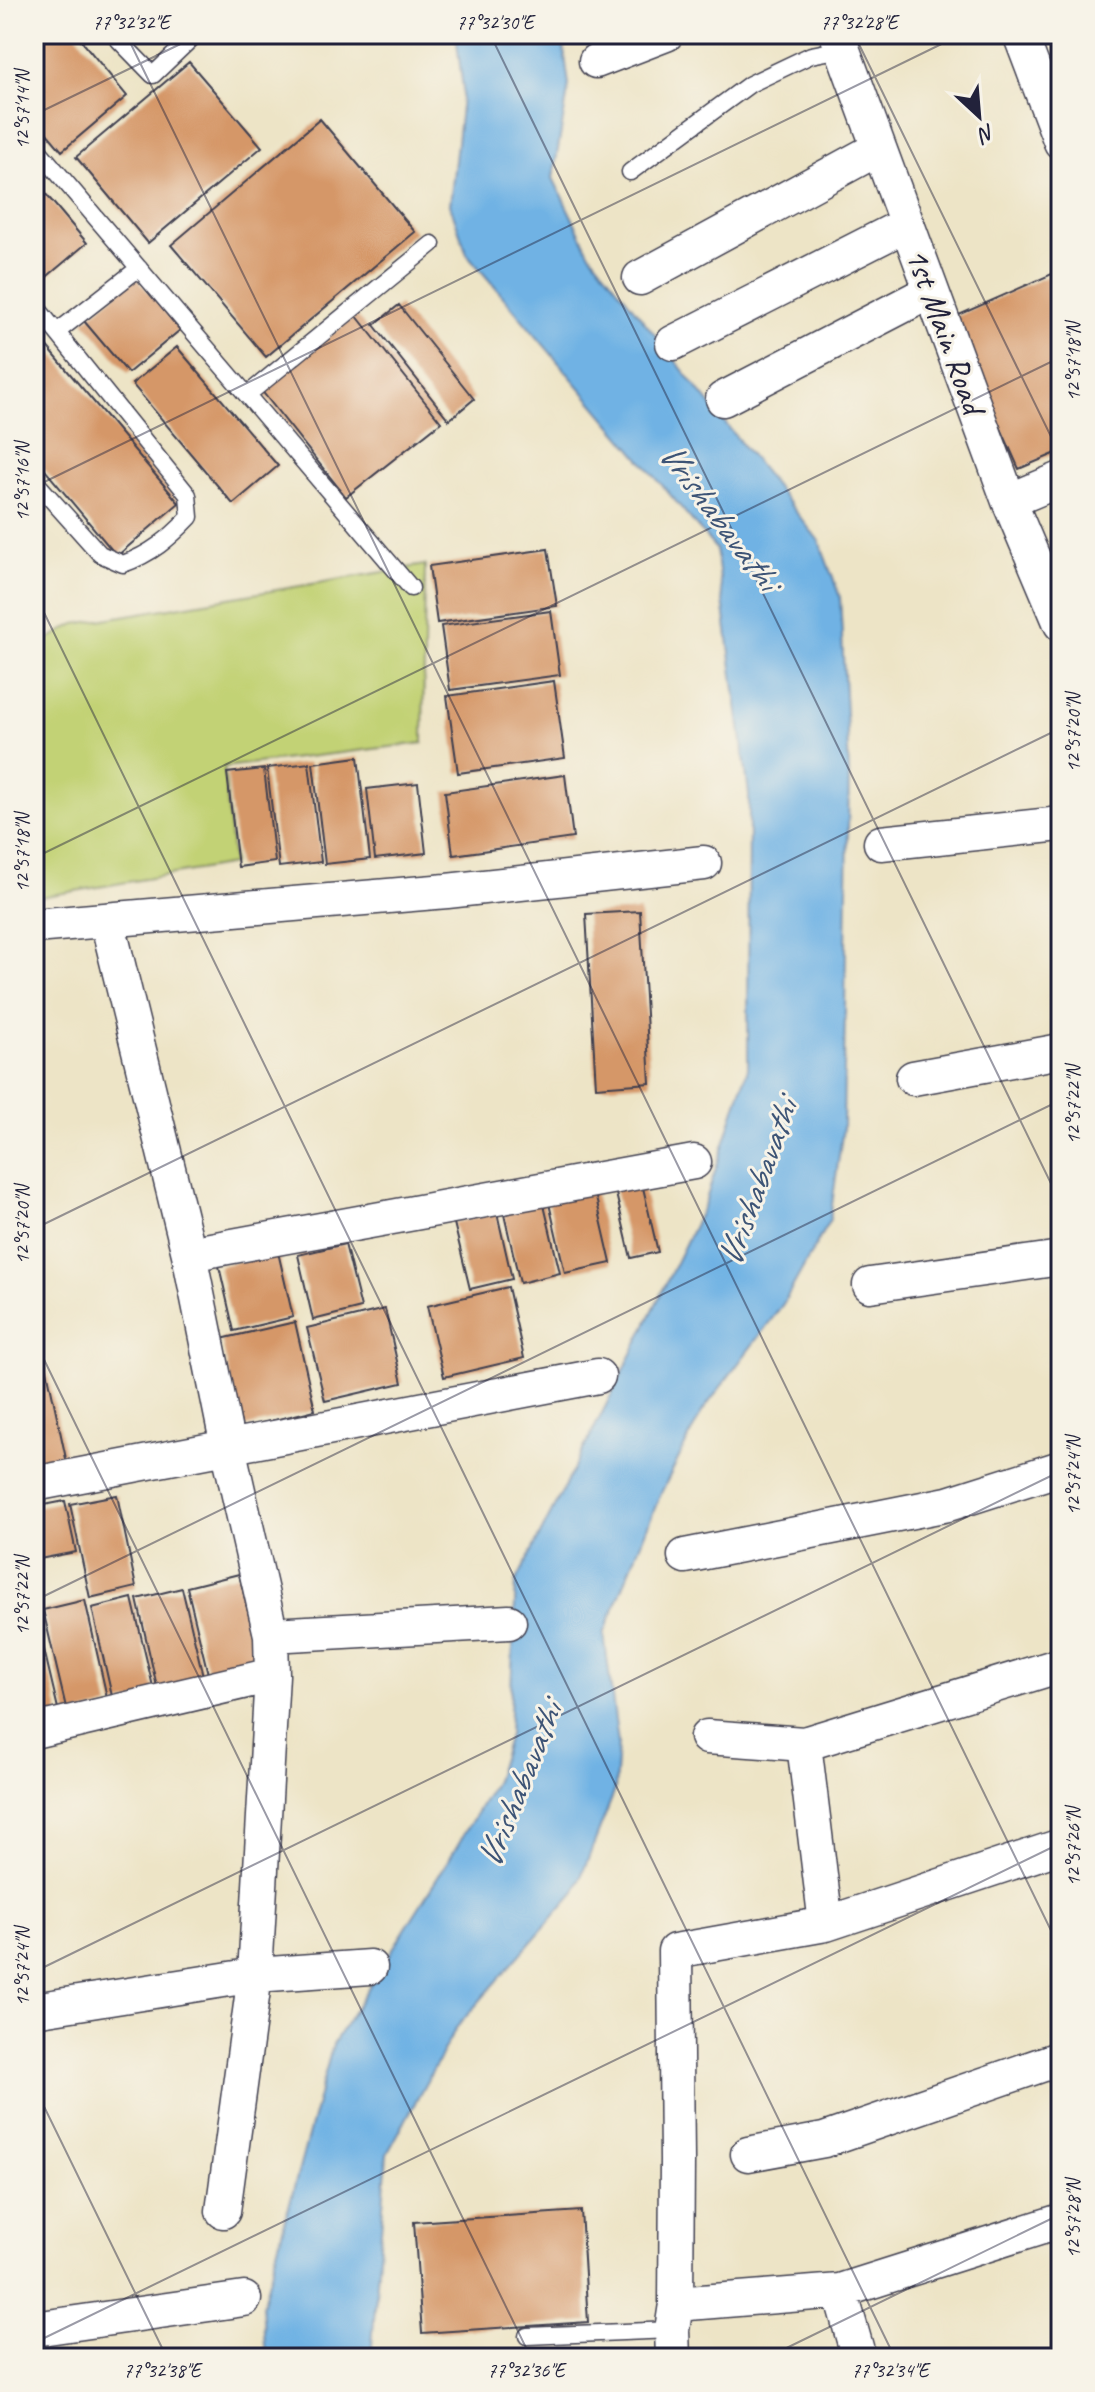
<svg xmlns="http://www.w3.org/2000/svg" width="1095" height="2392" font-family="Caveat,sans-serif">
	<rect width="100%" height="100%" fill="#f7f3e8"/>
	<filter id="ink" filterUnits="userSpaceOnUse"><feTurbulence type="fractalNoise" baseFrequency=".0125" numOctaves="2"/><feDisplacementMap in="SourceGraphic" scale="16" xChannelSelector="R" yChannelSelector="G"/><feConvolveMatrix kernelMatrix="1 2 1 2 8 2 1 2 1" color-interpolation-filters="sRGB"/></filter>
	<filter id="wash" filterUnits="userSpaceOnUse"><feTurbulence type="fractalNoise" baseFrequency=".006" numOctaves="4" result="noise"/><feDisplacementMap in="SourceGraphic" scale="32" xChannelSelector="R" yChannelSelector="G"/><feGaussianBlur stdDeviation="1.8" result="paint"/><feColorMatrix in="noise" values="0 0 0 0 0 0 0 0 0 0 0 0 0 0 0 0 0 1.4 0 .05"/><feComposite in="paint" operator="in"/></filter>
	<g filter="url(#wash)">
		<rect width="100%" height="100%" fill="#ede4c6"/>
		<path fill="#c2d275" stroke="#727a58" stroke-width="2" d="M 425,565 L 423,743 L 224,767 L 233,864 L 34,898 L 34,647 L 75,624 Z"/>
		<path fill="#6fb2e4" stroke="#486a90" stroke-width="2" d="M 456,34 L 562,34 L 569,85 L 553,178 L 589,252 L 819,541 L 840,597 L 849,771 L 843,1128 L 830,1219 L 783,1304 L 702,1412 L 661,1493 L 604,1634 L 618,1743 L 615,1790 L 575,1892 L 456,2028 L 387,2154 L 371,2358 L 266,2358 L 262,2306 L 333,2044 L 450,1858 L 495,1781 L 509,1735 L 516,1582 L 624,1370 L 705,1203 L 748,1068 L 749,794 L 716,549 L 467,254 L 450,205 L 463,89 Z"/>
		<g id="blocks">
			<path fill="#d59767" d="M 34,34 L 76,34 L 127,96 L 62,151 L 34,118 Z
				M 189,62 L 262,147 L 148,243 L 76,157 Z
				M 320,119 L 415,232 L 266,357 L 171,245 Z
				M 34,180 L 87,243 L 37,285 L 34,281 Z
				M 1061,270 L 1061,451 L 1019,469 L 952,318 Z
				M 136,277 L 180,330 L 128,373 L 84,321 Z
				M 399,305 L 474,399 L 449,420 L 374,325 Z
				M 356,315 L 441,422 L 346,497 L 261,390 Z
				M 34,331 L 179,503 L 117,556 L 34,457 Z
				M 177,347 L 278,466 L 233,504 L 132,384 Z
				M 548,549 L 557,606 L 437,623 L 429,566 Z
				M 551,611 L 560,675 L 450,690 L 441,626 Z
				M 554,681 L 565,758 L 458,773 L 447,696 Z
				M 358,757 L 370,859 L 325,864 L 313,763 Z
				M 309,763 L 321,862 L 279,867 L 267,768 Z
				M 264,769 L 275,862 L 238,867 L 227,773 Z
				M 565,775 L 573,838 L 453,855 L 445,792 Z
				M 418,783 L 426,853 L 375,859 L 367,789 Z
				M 640,911 L 650,1083 L 596,1087 L 586,914 Z
				M 641,1179 L 658,1252 L 631,1258 L 614,1185 Z
				M 594,1189 L 611,1263 L 565,1273 L 548,1199 Z
				M 543,1201 L 560,1273 L 520,1283 L 503,1210 Z
				M 497,1213 L 512,1279 L 470,1289 L 454,1223 Z
				M 345,1244 L 361,1308 L 313,1320 L 298,1255 Z
				M 278,1252 L 293,1317 L 234,1331 L 219,1266 Z
				M 508,1287 L 524,1358 L 444,1377 L 427,1306 Z
				M 385,1309 L 402,1383 L 325,1401 L 307,1328 Z
				M 295,1322 L 315,1410 L 242,1428 L 221,1339 Z
				M 47,1370 L 68,1468 L 34,1476 L 34,1372 Z
				M 117,1495 L 136,1587 L 90,1598 L 70,1504 Z
				M 65,1501 L 76,1552 L 34,1560 L 34,1507 Z
				M 239,1574 L 261,1666 L 209,1678 L 187,1587 Z
				M 182,1588 L 204,1680 L 158,1691 L 137,1599 Z
				M 132,1598 L 155,1695 L 114,1705 L 92,1608 Z
				M 85,1600 L 109,1706 L 68,1716 L 43,1610 Z
				M 37,1620 L 60,1717 L 34,1723 L 34,1621 Z
				M 581,2211 L 588,2322 L 422,2333 L 414,2222 Z"/>
		</g>
	</g>
	<g filter="url(#ink)">
		<use href="#blocks" fill-opacity="0" stroke="#403f50" stroke-width="2"/>
		<g fill="none" stroke-linecap="round" stroke-linejoin="round">
			<g stroke="#403f50" stroke-width="19">
				<path id="service" d="M 113,34 L 153,75 L 196,34
					M 34,145 L 411,588
					M 630,172 L 750,84 L 811,55 L 842,49
					M 34,304 L 188,495 L 190,517 C 169,539 151,554 123,564 L 100,554 L 34,480
					M 57,332 L 139,268
					M 247,395 L 432,244
					M 527,2336 L 672,2330"/>
			</g>
			<g stroke="#403f50" stroke-width="37">
				<path id="minor" d="M 837,34 L 1009,501 L 1061,624
					M 1020,34 L 1061,142
					M 596,61 L 666,34
					M 640,278 L 879,148
					M 673,343 L 907,224
					M 723,399 L 931,291
					M 1009,501 L 1061,479
					M 881,843 L 1061,824
					M 107,920 L 189,1254
					M 34,926 L 447,891 L 704,863
					M 913,1078 L 1061,1051
					M 870,1285 L 1061,1258
					M 34,1484 L 598,1376
					M 685,1556 L 948,1504 L 1061,1468
					M 271,1635 L 509,1622
					M 34,1731 L 272,1675 L 271,1635 L 228,1447 L 189,1254 L 694,1162
					M 707,1737 L 804,1744
					M 826,1924 L 804,1744 L 1061,1665
					M 34,2010 L 255,1975 L 370,1967
					M 748,2154 L 824,2140 L 1061,2058
					M 223,2211 L 255,1975 L 272,1675
					M 840,2291 L 1061,2221
					M 676,2304 L 840,2291 L 859,2358
					M 34,2329 L 244,2299
					M 673,2358 L 672,2330 L 676,2304 L 677,2159 L 675,1951 L 826,1924 L 1061,1846"/>
			</g>
			<use href="#service" stroke="#fff" stroke-width="16"/>
			<use href="#minor" stroke="#fff" stroke-width="34"/>
		</g>
	</g>
	<path fill="none" stroke="#22223b" stroke-width="2" stroke-opacity="0.45" d="M 126,34 L 1061,1951M 490,34 L 1061,1204M 854,34 L 1061,457M 34,115 L 201,34M 34,487 L 962,34M 34,592 L 895,2358M 34,858 L 1061,357M 34,1229 L 1061,728M 34,1339 L 531,2358M 34,1601 L 1061,1100M 34,1972 L 1061,1471M 34,2086 L 167,2358M 34,2343 L 1061,1843M 766,2358 L 1061,2214"/>
	<g text-anchor="middle" stroke-width="6" stroke-linejoin="round" paint-order="stroke">
		<g font-size="34" fill="#22223b" stroke="#f7f3e8">
			<text transform="translate(946 330) rotate(70)" y="12">1st Main Road</text>
		</g>
		<g font-size="36" font-style="italic" fill="#3d5476" stroke="#f7f3e8">
			<text transform="translate(720 515) rotate(53)" y="13">Vrishabavathi</text>
			<text transform="translate(756 1183) rotate(-70)" y="13">Vrishabavathi</text>
			<text transform="translate(518 1785) rotate(-68)" y="13">Vrishabavathi</text>
		</g>
	</g>
	<rect width="1095" height="2392" fill="none" stroke="#f7f3e8" stroke-width="88"/>
	<g transform="translate(979 116) rotate(154)" stroke="#f7f3e8" stroke-width="6" paint-order="stroke">
	<path d="M0-6L14 30L0 20L-14 30Z" fill="#22223b"/>
	<text y="-12" font-size="22" font-weight="bold" text-anchor="middle" fill="#22223b">N</text>
	</g>
	<rect x="44" y="44" width="1007" height="2304" fill="none" stroke="#22223b" stroke-width="3"/>
	<g font-size="20" text-anchor="middle" fill="#22223b">
		<text x="131" y="29">77°32'32"E</text>
		<text x="495" y="29">77°32'30"E</text>
		<text x="859" y="29">77°32'28"E</text>
		<text transform="translate(22 110) rotate(-90)" y="7">12°57'14"N</text>
		<text transform="translate(1073 362) rotate(-90)" y="7">12°57'18"N</text>
		<text transform="translate(22 482) rotate(-90)" y="7">12°57'16"N</text>
		<text transform="translate(1073 733) rotate(-90)" y="7">12°57'20"N</text>
		<text transform="translate(22 853) rotate(-90)" y="7">12°57'18"N</text>
		<text transform="translate(1073 1105) rotate(-90)" y="7">12°57'22"N</text>
		<text transform="translate(22 1225) rotate(-90)" y="7">12°57'20"N</text>
		<text transform="translate(1073 1476) rotate(-90)" y="7">12°57'24"N</text>
		<text transform="translate(22 1596) rotate(-90)" y="7">12°57'22"N</text>
		<text transform="translate(1073 1847) rotate(-90)" y="7">12°57'26"N</text>
		<text transform="translate(22 1967) rotate(-90)" y="7">12°57'24"N</text>
		<text transform="translate(1073 2219) rotate(-90)" y="7">12°57'28"N</text>
		<text x="162" y="2377">77°32'38"E</text>
		<text x="526" y="2377">77°32'36"E</text>
		<text x="890" y="2377">77°32'34"E</text>
	</g>
</svg>
